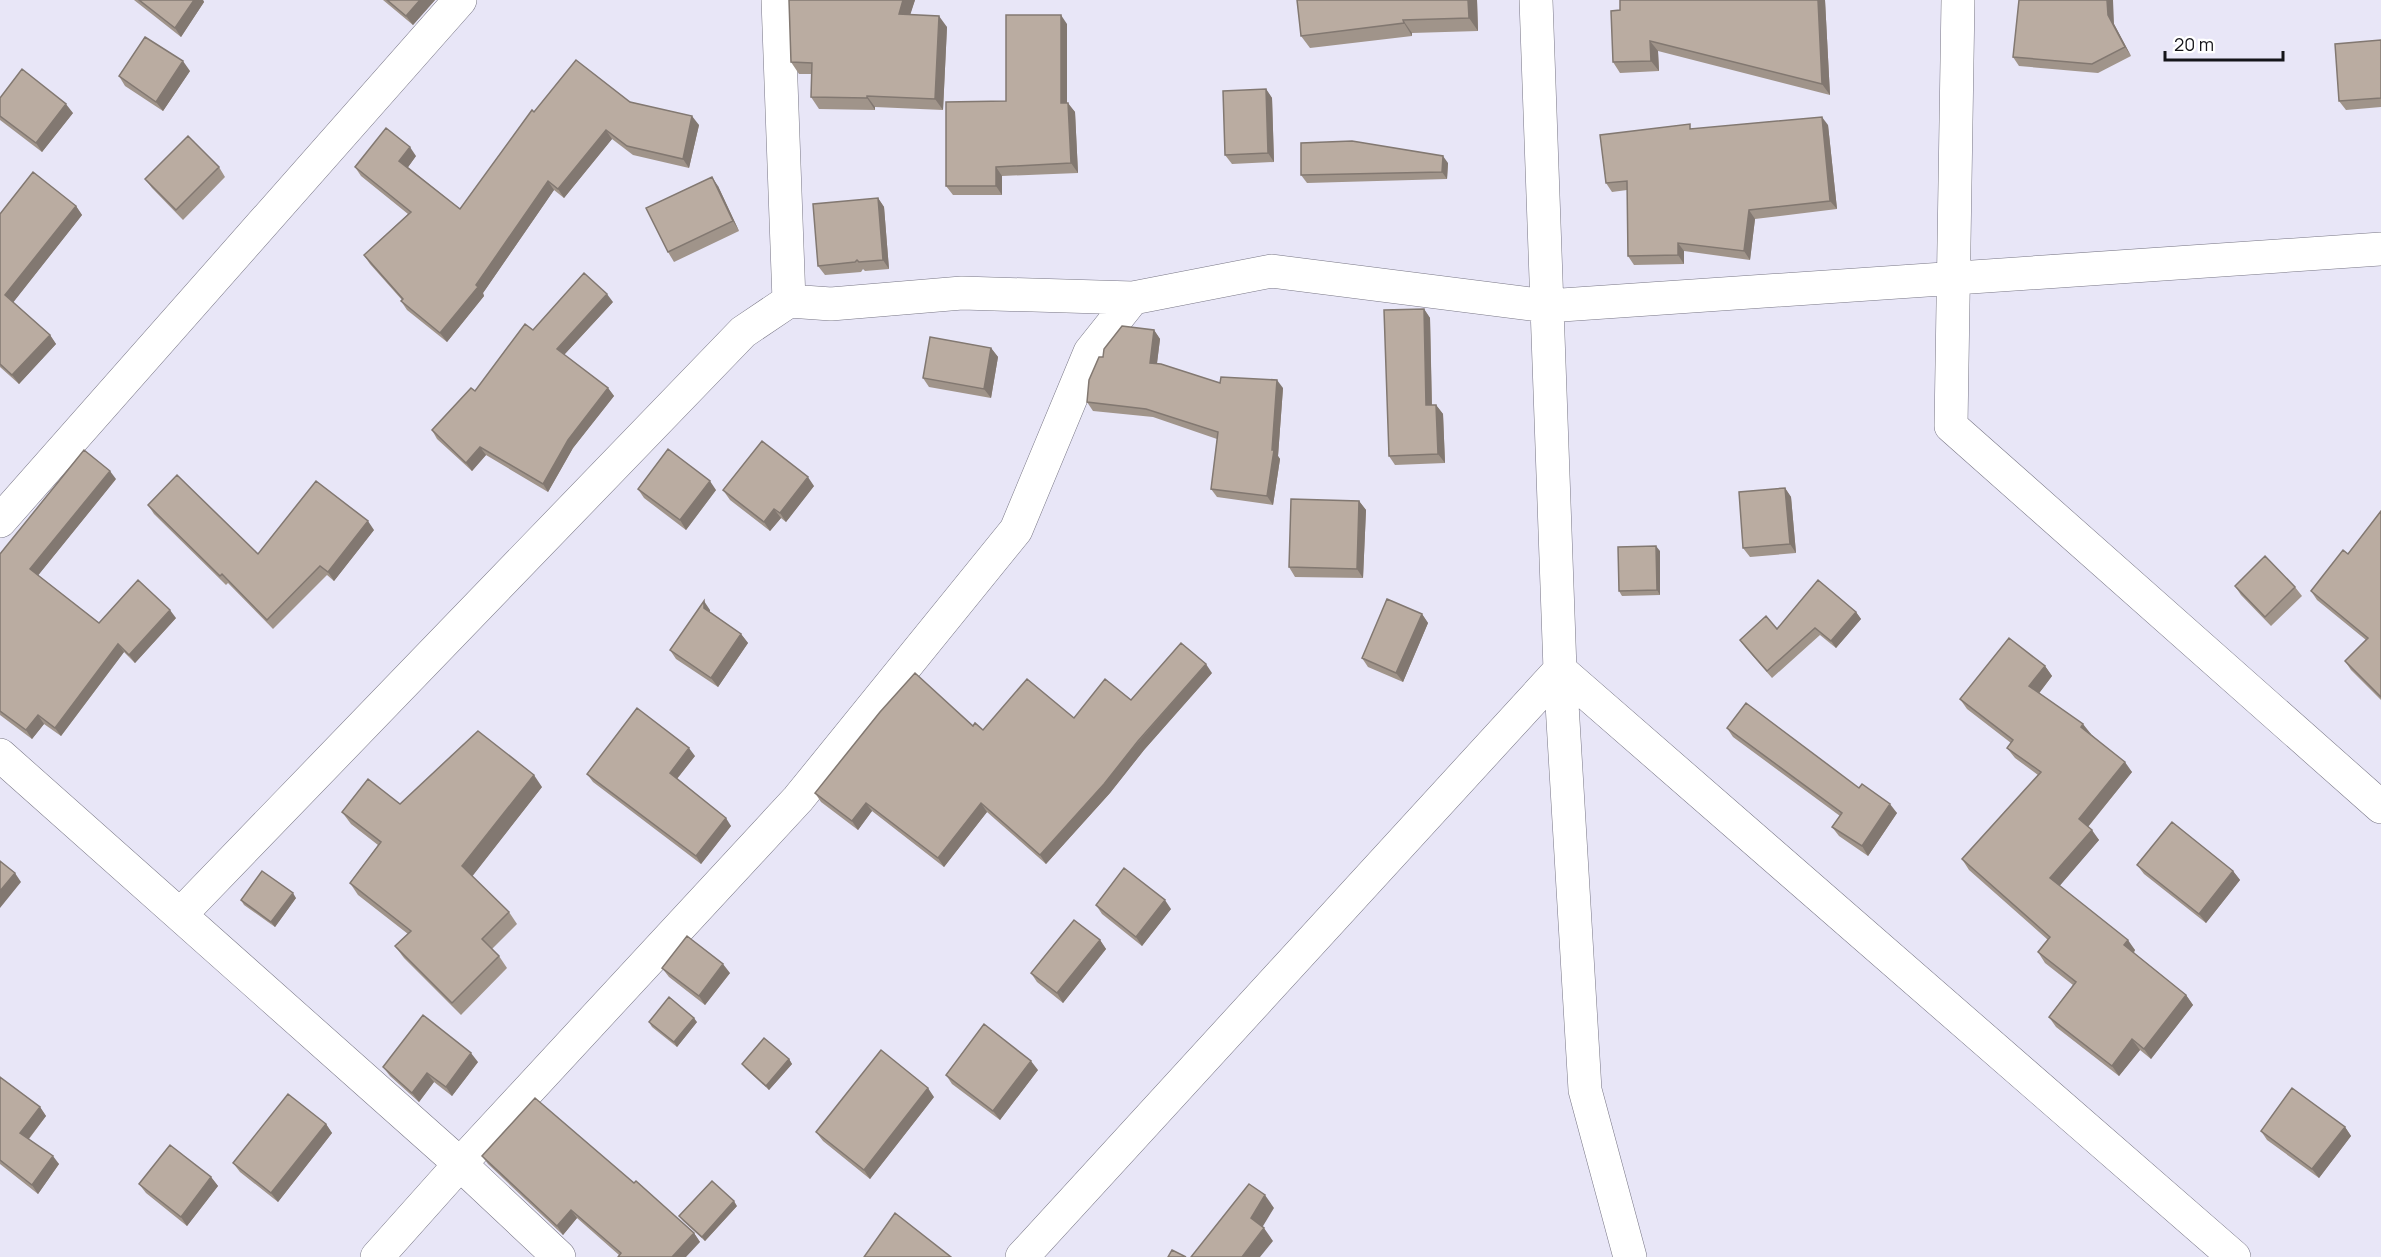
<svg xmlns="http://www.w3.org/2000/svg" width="2381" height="1257" font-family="Manrope,sans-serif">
	<rect width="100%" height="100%" fill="#e8e6f7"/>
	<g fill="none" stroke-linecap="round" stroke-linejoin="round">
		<g stroke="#787685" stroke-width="34">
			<path id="street" d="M 778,0 L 789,301
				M 1536,0 L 1560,670 L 1585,1090 L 1630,1257
				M 1958,0 L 1951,426 L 2381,807
				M 0,521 L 460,0
				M 1560,670 L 2234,1257
				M 0,755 L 460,1164 L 559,1257
				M 180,915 L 743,332 L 789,301 L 831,304 L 962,293 L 1133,298
				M 377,1257 L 460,1164 L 798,799 L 1016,530 L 1090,352 L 1133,298 L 1272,271 L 1547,306 L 2381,249
				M 1022,1257 L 1560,670"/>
		</g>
		<use href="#street" stroke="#fff" stroke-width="33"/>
	</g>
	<path fill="#a0948a" d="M 134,0 L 203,0 L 204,2 L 181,37 Z
		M 383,0 L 435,0 L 413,25 Z
		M 789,0 L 915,0 L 910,14 L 947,27 L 943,110 L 875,107 L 875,110 L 819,109 L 811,97 L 812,74 L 799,74 L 791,62 Z
		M 1477,0 L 1478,31 L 1412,33 L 1412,36 L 1310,48 L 1301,36 Z
		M 1620,0 L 1825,0 L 1830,95 L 1658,51 L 1659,71 L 1620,73 L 1613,62 L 1620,10 Z
		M 1067,24 L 1067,103 L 1075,112 L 1078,173 L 1002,176 L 1002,195 L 953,195 L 946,186 L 1006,101 Z
		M 2114,24 L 2131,56 L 2098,73 L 2019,66 L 2013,57 Z
		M 2381,40 L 2381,107 L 2346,110 L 2339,101 Z
		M 190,71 L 163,111 L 125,86 L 119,76 Z
		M 1266,89 L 1272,98 L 1274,162 L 1232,164 L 1225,155 Z
		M 0,98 L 73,113 L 42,152 L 0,120 Z
		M 630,102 L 699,125 L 689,168 L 633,155 L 612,139 L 564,198 L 554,190 L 483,293 L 484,296 L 447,342 L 407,310 L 401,301 L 402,300 L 370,264 L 364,255 L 408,214 L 361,176 L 355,167 L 416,156 L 408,167 L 460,209 L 534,112 Z
		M 1828,125 L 1837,209 L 1755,219 L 1750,260 L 1684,251 L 1684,264 L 1634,265 L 1628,256 L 1627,190 L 1612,192 L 1606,183 L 1693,129 Z
		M 1448,163 L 1447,179 L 1307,183 L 1301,175 Z
		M 219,167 L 225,177 L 183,220 L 152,188 L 145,179 Z
		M 718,186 L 739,231 L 674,262 L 668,252 Z
		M 878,198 L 884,207 L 889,269 L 865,271 L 863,269 L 861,272 L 825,275 L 818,266 Z
		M 76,206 L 82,215 L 13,302 L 50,335 L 56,344 L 19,384 L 0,367 L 0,214 Z
		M 613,302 L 564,355 L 608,388 L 614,396 L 573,448 L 548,492 L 486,455 L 472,471 L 437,439 L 432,430 L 475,391 L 533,330 Z
		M 1424,309 L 1430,318 L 1432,405 L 1436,405 L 1443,414 L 1445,463 L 1395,465 L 1389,456 Z
		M 1154,330 L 1160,339 L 1157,363 L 1220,383 L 1283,388 L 1278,456 L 1280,459 L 1273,505 L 1217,497 L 1211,489 L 1217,439 L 1153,417 L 1093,411 L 1087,402 L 1103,357 Z
		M 991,348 L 998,357 L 991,398 L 929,387 L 923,378 Z
		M 116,479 L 38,575 L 99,623 L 176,618 L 135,663 L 124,652 L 61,736 L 44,724 L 32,739 L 0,715 L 0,554 Z
		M 814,486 L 786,522 L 781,518 L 770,531 L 730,500 L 723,490 Z
		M 1785,488 L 1791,497 L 1796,553 L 1750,557 L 1743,548 Z
		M 638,489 L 716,490 L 686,530 L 644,498 Z
		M 1359,501 L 1366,510 L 1363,578 L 1295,577 L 1289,567 Z
		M 148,505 L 258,554 L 374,530 L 334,581 L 327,575 L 273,629 L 228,583 L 226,585 L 154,514 Z
		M 2381,511 L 2381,700 L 2351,670 L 2345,661 L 2366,640 L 2317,600 L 2311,591 L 2348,554 Z
		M 1660,551 L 1660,595 L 1622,596 L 1619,591 Z
		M 2235,586 L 2295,587 L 2302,596 L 2271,626 L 2241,595 Z
		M 710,610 L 710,613 L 741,634 L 748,643 L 718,687 L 676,659 L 670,650 Z
		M 1856,612 L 1861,619 L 1836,648 L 1820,635 L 1772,678 L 1745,647 L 1740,640 L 1777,629 Z
		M 1422,614 L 1428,623 L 1403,682 L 1368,667 L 1362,658 Z
		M 2045,666 L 2052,676 L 2039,693 L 2091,734 L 2132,772 L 2088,827 L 2099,840 L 2059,886 L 2135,950 L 2134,953 L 2186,995 L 2193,1005 L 2151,1059 L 2140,1050 L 2119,1076 L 2056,1027 L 2049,1017 L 2073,985 L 2045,963 L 2038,952 L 2048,940 L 1969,870 L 1962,859 L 2038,775 L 2015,758 L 2007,748 L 2011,743 L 1967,709 L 1960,699 Z
		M 1212,673 L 1144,750 L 1110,793 L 1046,864 L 987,812 L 944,867 L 872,811 L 858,830 L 821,802 L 815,793 L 973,726 L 983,730 L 1074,718 Z
		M 1727,728 L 1859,788 L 1897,813 L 1868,856 L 1839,836 L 1832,827 L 1840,816 L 1733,737 Z
		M 695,756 L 677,779 L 731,826 L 701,864 L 593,782 L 587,774 Z
		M 542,787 L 472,876 L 509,912 L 517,924 L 492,949 L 499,956 L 507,968 L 461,1015 L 404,958 L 395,946 L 408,934 L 358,895 L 350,883 L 378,845 L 351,824 L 342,812 Z
		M 2137,865 L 2233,871 L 2240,880 L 2206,923 L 2144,874 Z
		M 296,898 L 275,927 L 244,905 L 241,900 Z
		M 1096,905 L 1171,909 L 1142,946 L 1102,914 Z
		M 1100,940 L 1106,949 L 1063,1003 L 1037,982 L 1031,973 Z
		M 662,968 L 730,973 L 705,1005 L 669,977 Z
		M 649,1022 L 697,1022 L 677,1047 L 652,1027 Z
		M 789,1059 L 792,1064 L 769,1090 L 745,1068 L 742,1064 Z
		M 478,1062 L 452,1096 L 434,1082 L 419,1102 L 390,1076 L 383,1067 Z
		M 1038,1070 L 1000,1120 L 952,1084 L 946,1075 Z
		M 0,1077 L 40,1107 L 46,1116 L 29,1139 L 59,1164 L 38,1194 L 0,1164 Z
		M 934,1097 L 870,1179 L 823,1141 L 816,1132 Z
		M 326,1124 L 332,1133 L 278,1202 L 240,1172 L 233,1163 Z
		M 2345,1127 L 2351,1136 L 2319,1178 L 2267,1140 L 2261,1131 Z
		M 482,1156 L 634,1183 L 694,1233 L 700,1242 L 619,1255 L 577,1218 L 563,1235 L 488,1164 Z
		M 211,1177 L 218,1186 L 187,1226 L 146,1193 L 139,1184 Z
		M 737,1206 L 705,1241 L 683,1221 L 679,1216 Z"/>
	<path fill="#827871" d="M 194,0 L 203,0 L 204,2 L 181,37 L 175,28 Z
		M 420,0 L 435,0 L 413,25 L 406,16 Z
		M 903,0 L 915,0 L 907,25 L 899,14 Z
		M 1468,0 L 1477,0 L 1478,31 L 1469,18 Z
		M 1818,0 L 1825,0 L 1830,95 L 1822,84 Z
		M 2107,0 L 2113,0 L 2114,24 L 2131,56 L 2125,47 L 2108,15 Z
		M 1061,15 L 1067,24 L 1067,112 L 1061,103 Z
		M 939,16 L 947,27 L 943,110 L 935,99 Z
		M 1403,20 L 1412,33 L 1412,36 L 1404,23 Z
		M 1650,41 L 1658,51 L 1659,71 L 1651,61 Z
		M 183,61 L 190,71 L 163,111 L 156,102 Z
		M 1266,89 L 1272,98 L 1274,162 L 1268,153 Z
		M 867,96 L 875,107 L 875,110 L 867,98 Z
		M 1068,103 L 1075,112 L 1078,173 L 1071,163 Z
		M 66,104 L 73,113 L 42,152 L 36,143 Z
		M 692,116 L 699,125 L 689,168 L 683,159 Z
		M 1822,117 L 1828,125 L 1837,209 L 1830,201 Z
		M 606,130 L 612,139 L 564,198 L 558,189 Z
		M 410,147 L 416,156 L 406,170 L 399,161 Z
		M 1443,156 L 1448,163 L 1447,179 L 1442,172 Z
		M 996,167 L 1002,176 L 1002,195 L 996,186 Z
		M 712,177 L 718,186 L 739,231 L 733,221 Z
		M 548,181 L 554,190 L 483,293 L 484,296 L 447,342 L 440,333 L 476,285 Z
		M 878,198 L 884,207 L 889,269 L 883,260 Z
		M 76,206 L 82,215 L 12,304 L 5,295 Z
		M 1749,210 L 1755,219 L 1750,260 L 1744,251 Z
		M 1678,243 L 1684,251 L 1684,264 L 1678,255 Z
		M 607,294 L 613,302 L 562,357 L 557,349 Z
		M 1424,309 L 1430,318 L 1432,415 L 1426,405 Z
		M 1154,330 L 1160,339 L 1156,371 L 1150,363 Z
		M 50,335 L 56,344 L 19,384 L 12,375 Z
		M 991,348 L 998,357 L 991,398 L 984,389 Z
		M 1277,380 L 1283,388 L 1278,456 L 1280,459 L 1273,505 L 1267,496 L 1272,450 Z
		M 608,388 L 614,396 L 573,448 L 548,492 L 543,484 L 568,440 Z
		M 1436,405 L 1443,414 L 1445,463 L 1438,454 Z
		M 480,447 L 486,455 L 472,471 L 466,463 Z
		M 110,471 L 116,479 L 36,578 L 30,569 Z
		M 808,477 L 814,486 L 786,522 L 780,513 Z
		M 710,481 L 716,490 L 686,530 L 680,520 Z
		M 1785,488 L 1791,497 L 1796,553 L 1790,544 Z
		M 1359,501 L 1366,510 L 1363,578 L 1357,569 Z
		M 774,509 L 781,518 L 770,531 L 764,522 Z
		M 368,521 L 374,530 L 334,581 L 328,572 Z
		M 1656,546 L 1660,551 L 1660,595 L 1657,590 Z
		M 704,601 L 710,610 L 710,618 L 704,608 Z
		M 170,610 L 176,618 L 135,663 L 129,655 Z
		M 1856,612 L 1861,619 L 1836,648 L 1831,641 Z
		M 1422,614 L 1428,623 L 1403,682 L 1396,673 Z
		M 741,634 L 748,643 L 718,687 L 711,678 Z
		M 118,644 L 124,652 L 61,736 L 55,728 Z
		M 1206,664 L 1212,673 L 1144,750 L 1110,793 L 1046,864 L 1040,855 Z
		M 2045,666 L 2052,676 L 2037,696 L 2029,686 Z
		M 38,715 L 44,724 L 32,739 L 26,730 Z
		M 2083,724 L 2091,734 L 2088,737 L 2081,727 Z
		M 689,748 L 695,756 L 675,781 L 670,773 Z
		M 2125,762 L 2132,772 L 2086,829 L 2079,819 Z
		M 534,775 L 542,787 L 471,878 L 462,866 Z
		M 866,803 L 872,811 L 858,830 L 852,821 Z
		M 981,803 L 987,812 L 944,867 L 938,858 Z
		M 1890,804 L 1897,813 L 1868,856 L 1862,846 Z
		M 726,818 L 731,826 L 701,864 L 696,856 Z
		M 2092,830 L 2099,840 L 2057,889 L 2050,878 Z
		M 2233,871 L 2240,880 L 2206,923 L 2199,914 Z
		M 15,873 L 21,882 L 0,908 L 0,891 Z
		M 293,893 L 296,898 L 275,927 L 271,922 Z
		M 1165,900 L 1171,909 L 1142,946 L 1136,937 Z
		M 1100,940 L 1106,949 L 1063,1003 L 1057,993 Z
		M 2128,940 L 2135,950 L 2131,955 L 2124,945 Z
		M 723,964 L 730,973 L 705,1005 L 699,996 Z
		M 2186,995 L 2193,1005 L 2151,1059 L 2144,1049 Z
		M 694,1018 L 697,1022 L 677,1047 L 674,1042 Z
		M 2132,1039 L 2140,1050 L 2119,1076 L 2112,1066 Z
		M 471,1053 L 478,1062 L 452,1096 L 446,1087 Z
		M 789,1059 L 792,1064 L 769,1090 L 766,1086 Z
		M 1031,1061 L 1038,1070 L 1000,1120 L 993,1111 Z
		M 427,1073 L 434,1082 L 419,1102 L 412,1093 Z
		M 928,1088 L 934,1097 L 870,1179 L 864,1170 Z
		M 40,1107 L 46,1116 L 26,1142 L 20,1133 Z
		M 326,1124 L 332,1133 L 278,1202 L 271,1193 Z
		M 2345,1127 L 2351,1136 L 2319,1178 L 2312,1169 Z
		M 53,1156 L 59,1164 L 38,1194 L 32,1185 Z
		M 211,1177 L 218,1186 L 187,1226 L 181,1217 Z
		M 1265,1195 L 1274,1208 L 1260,1231 L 1251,1218 Z
		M 734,1201 L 737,1206 L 705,1241 L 702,1237 Z
		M 571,1210 L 577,1218 L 563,1235 L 557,1226 Z
		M 1264,1228 L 1273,1241 L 1260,1257 L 1242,1257 Z
		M 694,1233 L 700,1242 L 686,1257 L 672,1257 Z"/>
	<path fill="#baaca1" stroke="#827871" stroke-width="1.5" d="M 139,0 L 194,0 L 175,28 Z
		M 387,0 L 420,0 L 406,16 Z
		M 789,0 L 903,0 L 899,14 L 939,16 L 935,99 L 867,96 L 867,98 L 811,97 L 812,63 L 791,62 Z
		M 1297,0 L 1468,0 L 1469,18 L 1403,20 L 1404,23 L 1301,36 Z
		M 1620,0 L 1818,0 L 1822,84 L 1650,41 L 1651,61 L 1613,62 L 1611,11 L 1620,10 Z
		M 2019,0 L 2107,0 L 2108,15 L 2125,47 L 2092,64 L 2013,57 Z
		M 1006,15 L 1061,15 L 1061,103 L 1068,103 L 1071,163 L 996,167 L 996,186 L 946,186 L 946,102 L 1006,101 Z
		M 145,37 L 183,61 L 156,102 L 119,76 Z
		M 2381,40 L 2381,98 L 2339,101 L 2335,44 Z
		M 576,60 L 630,102 L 692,116 L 683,159 L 627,146 L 606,130 L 558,189 L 548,181 L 476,285 L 478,287 L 440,333 L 401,301 L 403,299 L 364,255 L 411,212 L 355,167 L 386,128 L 410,147 L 399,161 L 460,209 L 532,110 L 534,112 Z
		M 22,69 L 66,104 L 36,143 L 0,116 L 0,98 Z
		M 1266,89 L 1268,153 L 1225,155 L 1223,91 Z
		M 1822,117 L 1830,201 L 1749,210 L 1744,251 L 1678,243 L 1678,255 L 1628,256 L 1627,181 L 1606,183 L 1600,135 L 1690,124 L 1690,129 Z
		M 188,136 L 219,167 L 176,210 L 145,179 Z
		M 1352,141 L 1443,156 L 1442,172 L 1301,175 L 1301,143 Z
		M 33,172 L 76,206 L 5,295 L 50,335 L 12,375 L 0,364 L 0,214 Z
		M 712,177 L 733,221 L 668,252 L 646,208 Z
		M 878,198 L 883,260 L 859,262 L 857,260 L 855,262 L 818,266 L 813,204 Z
		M 584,273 L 607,294 L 557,349 L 608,388 L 568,440 L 543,484 L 480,447 L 466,463 L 432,430 L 471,388 L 475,391 L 525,324 L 533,330 Z
		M 1424,309 L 1426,405 L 1436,405 L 1438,454 L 1389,456 L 1384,310 Z
		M 1122,326 L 1154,330 L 1150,363 L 1161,364 L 1220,383 L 1221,377 L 1277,380 L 1272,450 L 1274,450 L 1267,496 L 1211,489 L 1218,432 L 1146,409 L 1087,402 L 1089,380 L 1099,357 L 1103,357 L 1104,349 Z
		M 930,337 L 991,348 L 984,389 L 923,378 Z
		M 762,441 L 808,477 L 780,513 L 774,509 L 764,522 L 723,490 Z
		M 668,449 L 710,481 L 680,520 L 638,489 Z
		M 84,450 L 110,471 L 30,569 L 99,623 L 138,580 L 170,610 L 129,655 L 118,644 L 55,728 L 38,715 L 26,730 L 0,711 L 0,554 Z
		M 177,475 L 258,554 L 316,481 L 368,521 L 328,572 L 320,566 L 267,620 L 222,574 L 220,576 L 148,505 Z
		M 1785,488 L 1790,544 L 1743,548 L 1739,492 Z
		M 1291,499 L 1359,501 L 1357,569 L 1289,567 Z
		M 2381,511 L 2381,697 L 2345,661 L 2368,638 L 2311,591 L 2343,550 L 2348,554 Z
		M 1656,546 L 1657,590 L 1619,591 L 1618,547 Z
		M 2265,556 L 2295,587 L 2265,617 L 2235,586 Z
		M 1818,580 L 1856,612 L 1831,641 L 1815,628 L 1767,671 L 1740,640 L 1766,616 L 1777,629 Z
		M 1387,599 L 1422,614 L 1396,673 L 1362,658 Z
		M 704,601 L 704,608 L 741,634 L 711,678 L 670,650 Z
		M 2009,638 L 2045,666 L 2029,686 L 2083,724 L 2081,727 L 2125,762 L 2079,819 L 2092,830 L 2050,878 L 2128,940 L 2124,945 L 2186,995 L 2144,1049 L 2132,1039 L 2112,1066 L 2049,1017 L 2076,982 L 2038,952 L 2050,937 L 1962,859 L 2041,772 L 2007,748 L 2013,740 L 1960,699 Z
		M 1181,643 L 1206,664 L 1138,741 L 1104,784 L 1040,855 L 981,803 L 938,858 L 866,803 L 852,821 L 815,793 L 880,712 L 915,673 L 973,726 L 975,723 L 983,730 L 1027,679 L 1074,718 L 1105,679 L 1131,700 Z
		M 1746,703 L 1859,788 L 1862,784 L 1890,804 L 1862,846 L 1832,827 L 1842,813 L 1727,728 Z
		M 637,708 L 689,748 L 670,773 L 726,818 L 696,856 L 587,774 Z
		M 478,731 L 534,775 L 462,866 L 509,912 L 482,939 L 499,956 L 452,1003 L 395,946 L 411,931 L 350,883 L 381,842 L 342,812 L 368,779 L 400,804 Z
		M 2172,822 L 2233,871 L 2199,914 L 2137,865 Z
		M 0,861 L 15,873 L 0,891 Z
		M 1124,868 L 1165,900 L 1136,937 L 1096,905 Z
		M 262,871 L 293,893 L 271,922 L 241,900 Z
		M 1074,920 L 1100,940 L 1057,993 L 1031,973 Z
		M 687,936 L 723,964 L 699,996 L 662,968 Z
		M 669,997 L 694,1018 L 674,1042 L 649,1022 Z
		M 423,1015 L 471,1053 L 446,1087 L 427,1073 L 412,1093 L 383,1067 Z
		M 984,1024 L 1031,1061 L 993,1111 L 946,1075 Z
		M 764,1038 L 789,1059 L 766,1086 L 742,1064 Z
		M 881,1050 L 928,1088 L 864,1170 L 816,1132 Z
		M 0,1077 L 40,1107 L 20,1133 L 53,1156 L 32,1185 L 0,1160 Z
		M 2292,1088 L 2345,1127 L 2312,1169 L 2261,1131 Z
		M 288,1094 L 326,1124 L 271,1193 L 233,1163 Z
		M 535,1098 L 634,1183 L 636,1181 L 694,1233 L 672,1257 L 618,1257 L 621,1253 L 571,1210 L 557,1226 L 482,1156 Z
		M 170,1145 L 211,1177 L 181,1217 L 139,1184 Z
		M 712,1181 L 734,1201 L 702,1237 L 679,1216 Z
		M 1249,1184 L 1265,1195 L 1251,1218 L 1264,1228 L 1242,1257 L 1191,1257 Z
		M 895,1213 L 951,1257 L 864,1257 Z
		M 1172,1250 L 1186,1257 L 1168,1257 Z"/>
	<path d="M2165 51v9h118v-9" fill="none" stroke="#15151a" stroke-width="3"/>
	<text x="2174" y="51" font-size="18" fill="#15151a" stroke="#ffffff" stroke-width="4.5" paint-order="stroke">20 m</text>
</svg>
